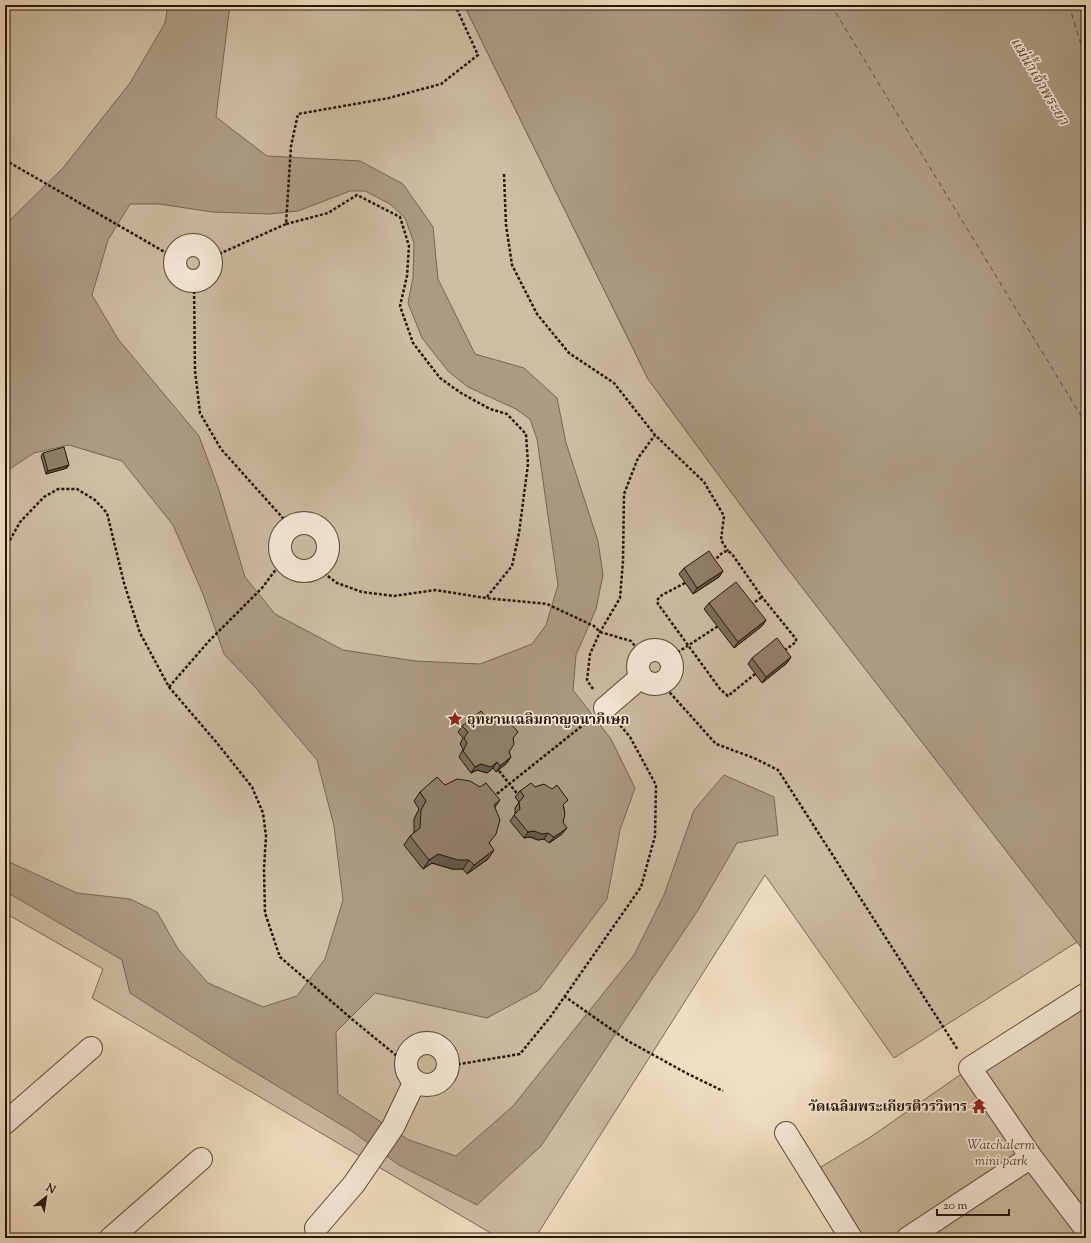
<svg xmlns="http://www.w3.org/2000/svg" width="1091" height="1243" font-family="'Sorts Mill Goudy','Noto Serif Thai',serif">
	<rect width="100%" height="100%" fill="#efdfc1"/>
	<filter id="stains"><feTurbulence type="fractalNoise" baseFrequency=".005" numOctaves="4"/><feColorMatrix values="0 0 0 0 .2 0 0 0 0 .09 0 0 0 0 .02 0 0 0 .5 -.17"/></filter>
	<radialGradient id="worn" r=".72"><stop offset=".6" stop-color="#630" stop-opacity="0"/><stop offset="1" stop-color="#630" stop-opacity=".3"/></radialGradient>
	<path fill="#cdbda1" stroke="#7a6a54" d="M 5,5 L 464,5 L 648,379 L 784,564 L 1077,942 L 894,1058 L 765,875 L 535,1238 L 499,1238 L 92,998 L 103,969 L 5,913 Z
		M 1086,994 L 1086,1238 L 851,1238 L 811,1173 L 869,1138 L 970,1068 Z"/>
	<path fill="#ab9b82" stroke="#766651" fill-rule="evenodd" d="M 168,5 L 230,5 L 216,117 L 267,156 L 360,161 L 403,184 L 433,227 L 438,279 L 475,354 L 524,368 L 557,398 L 566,443 L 598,541 L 603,575 L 596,609 L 576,655 L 573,690 L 611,739 L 635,788 L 620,830 L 607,899 L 539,990 L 487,1018 L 375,993 L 336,1032 L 338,1094 L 409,1140 L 456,1156 L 513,1106 L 634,955 L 664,895 L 694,810 L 724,775 L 774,797 L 778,835 L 737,843 L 698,910 L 541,1146 L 477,1205 L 399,1165 L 353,1132 L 228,1056 L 130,993 L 122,960 L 5,891 L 5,860 L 77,893 L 130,899 L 157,912 L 178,949 L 208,983 L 263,1007 L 297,996 L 325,959 L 343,900 L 334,826 L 317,760 L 254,686 L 224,654 L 203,594 L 173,525 L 122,461 L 69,445 L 34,453 L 5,472 L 5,219 L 10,220 L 63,168 L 130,83 L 165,23 ZM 350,191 L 365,191 L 390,204 L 405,218 L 414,243 L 413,277 L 408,303 L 422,338 L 448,371 L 468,387 L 516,409 L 530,419 L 537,439 L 558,585 L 546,625 L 532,644 L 480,664 L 415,661 L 343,650 L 275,614 L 245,577 L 219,490 L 199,436 L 118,339 L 92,295 L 108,240 L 130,204 L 160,204 L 212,212 L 269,214 L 298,211 Z
		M 464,5 L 1086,5 L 1086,954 L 784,564 L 648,379 Z"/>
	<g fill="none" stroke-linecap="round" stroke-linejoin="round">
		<path stroke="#5b4c38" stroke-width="1" stroke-dasharray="5 4" stroke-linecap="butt" d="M 831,5 L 1086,424
			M 1069,5 L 1086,61"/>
		<g stroke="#584936" stroke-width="24">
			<path id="minor" d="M175 263a18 18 0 1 1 36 0a18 18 0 1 1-36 0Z
				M280 547a24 24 0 1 1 48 0a24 24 0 1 1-48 0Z
				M638 667a17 17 0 1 1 34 0a17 17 0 1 1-34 0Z
				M 605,708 L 641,677
				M 1086,994 L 970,1068 L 1031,1157 L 1086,1229
				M406 1064a21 21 0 1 1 42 0a21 21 0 1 1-42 0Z
				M 5,1123 L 91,1048
				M 786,1133 L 851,1238
				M 316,1228 L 354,1184 L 393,1127 L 415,1081
				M 111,1238 L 201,1159
				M 908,1238 L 1031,1157"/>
		</g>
		<path stroke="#261707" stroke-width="2.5" stroke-dasharray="3 2" stroke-linecap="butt" d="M 5,160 L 175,258
			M 504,174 L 506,225 L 512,265 L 537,314 L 569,353 L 614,383 L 655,435 L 704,482 L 724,516 L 721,540 L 728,551
			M 286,224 L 328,213 L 357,195 L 400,217 L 409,246 L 407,276 L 400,306 L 413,343 L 440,378 L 461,393 L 490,409 L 507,414 L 526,434 L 528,464 L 519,533 L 512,566 L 486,598
			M 210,258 L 286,224 L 291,146 L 298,114 L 389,98 L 441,84 L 478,55 L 455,5
			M 194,281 L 195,371 L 200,413 L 221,449 L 290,526
			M 5,549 L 20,522 L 44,497 L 58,489 L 77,489 L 95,500 L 107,513 L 124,583 L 140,633 L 169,687 L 217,743 L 252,787 L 263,813 L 266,836 L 264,869 L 265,913 L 280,957 L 353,1020 L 403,1061
			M 713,562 L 723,552 L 728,551 L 732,554 L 762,597 L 796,639 L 796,642 L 784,651
			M 316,567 L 337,583 L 362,592 L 394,596 L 435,590 L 486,598 L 547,604 L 594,626 L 600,632 L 631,641 L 642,655
			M 685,583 L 662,595 L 657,600 L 658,604 L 720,689 L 728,696 L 755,674
			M 751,605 L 762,597
			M 669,658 L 718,626
			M 663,685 L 716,744 L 754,758 L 778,770 L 958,1050
			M 169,687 L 209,641 L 262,588 L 283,560
			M 593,689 L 587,680 L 590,654 L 600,632 L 620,598 L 623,561 L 624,494 L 638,458 L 655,435
			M 496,767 L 519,796
			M 493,797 L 588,721
			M 564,996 L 628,1041 L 688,1074 L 723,1091
			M 448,1066 L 520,1054 L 551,1016 L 641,887 L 655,836 L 656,785 L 630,737 L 620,725"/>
		<use href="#minor" stroke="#f5ead7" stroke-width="22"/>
	</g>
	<path fill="#7b6d59" stroke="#261707" d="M 43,453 L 67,468 L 46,474 L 41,456 Z
		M 684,568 L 723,571 L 719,577 L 693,594 L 679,574 Z
		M 709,603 L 766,620 L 762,626 L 734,648 L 704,609 Z
		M 791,657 L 787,663 L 762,683 L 748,664 L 752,658 Z
		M 487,719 L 513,739 L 509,752 L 507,763 L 496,772 L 493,768 L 487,773 L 477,770 L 471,773 L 459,757 L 463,749 L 460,744 L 463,738 L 458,732 L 462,726 Z
		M 445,785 L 500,800 L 495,807 L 489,843 L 488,859 L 467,874 L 463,869 L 452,869 L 432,863 L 423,869 L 404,845 L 410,836 L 414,833 L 414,819 L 419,809 L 414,801 L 420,792 Z
		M 535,787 L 564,807 L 562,834 L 549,843 L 544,839 L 538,840 L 530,837 L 524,838 L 510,821 L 515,814 L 515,808 L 519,802 L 515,797 L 520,791 Z"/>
	<path fill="#645949" stroke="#261707" d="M 69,465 L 67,468 L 46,474 L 48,471 Z
		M 723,571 L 719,577 L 693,594 L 697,588 Z
		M 766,620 L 762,626 L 734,648 L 738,642 Z
		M 791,657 L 787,663 L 762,683 L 766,677 Z
		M 511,757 L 507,763 L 496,772 L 500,766 Z
		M 497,762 L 493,768 L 487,773 L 477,770 L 471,773 L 475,767 L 481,764 Z
		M 567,828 L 562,834 L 549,843 L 554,837 Z
		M 534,831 L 548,833 L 544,839 L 538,840 L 530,837 L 524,838 L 528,832 Z
		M 494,850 L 488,859 L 467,874 L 474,865 Z
		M 438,854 L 469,860 L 463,869 L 452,869 L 432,863 L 423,869 L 429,860 Z"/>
	<path fill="#8f7f68" stroke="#261707" d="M 64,447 L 69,465 L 48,471 L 43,453 Z
		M 709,551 L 723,571 L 697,588 L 684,568 Z
		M 736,582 L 766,620 L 738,642 L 709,603 Z
		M 777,638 L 791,657 L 766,677 L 752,658 Z
		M 481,711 L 487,719 L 492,716 L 499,721 L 505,717 L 518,732 L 513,738 L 514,744 L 509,752 L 511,757 L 500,766 L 497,762 L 491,767 L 481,764 L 475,767 L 463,751 L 467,743 L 464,738 L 468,732 L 462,726 Z
		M 437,777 L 445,785 L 457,779 L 470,781 L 480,787 L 486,783 L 500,800 L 494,805 L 500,820 L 496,834 L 489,843 L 494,850 L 474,865 L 469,860 L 458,860 L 438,854 L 429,860 L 410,836 L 420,828 L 421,810 L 426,801 L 420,792 Z
		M 531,783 L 535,787 L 544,784 L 552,789 L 557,785 L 568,800 L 563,805 L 565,814 L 563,822 L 567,828 L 554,837 L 548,833 L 542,834 L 534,831 L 528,832 L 514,815 L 520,809 L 519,802 L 524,796 L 520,791 Z"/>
	<defs>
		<g id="sight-bare" transform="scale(1.2)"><path d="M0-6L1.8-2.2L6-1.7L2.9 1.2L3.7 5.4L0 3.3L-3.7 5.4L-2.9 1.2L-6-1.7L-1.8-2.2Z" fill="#8f2418" stroke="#f5ead7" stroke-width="2.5" paint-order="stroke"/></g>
		<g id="temple-bare" transform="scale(1.2)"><path d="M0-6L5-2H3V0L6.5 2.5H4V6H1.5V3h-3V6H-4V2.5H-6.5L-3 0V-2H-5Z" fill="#8f2418" stroke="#f5ead7" stroke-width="2.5" paint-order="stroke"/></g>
	</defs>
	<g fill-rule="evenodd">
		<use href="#sight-bare" x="455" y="719"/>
		<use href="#temple-bare" x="979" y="1106"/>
	</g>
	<g text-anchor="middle" stroke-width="3.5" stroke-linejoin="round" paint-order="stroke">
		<g font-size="14" font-weight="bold" fill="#261707" stroke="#f5ead7" text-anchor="start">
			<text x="467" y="724">อุทยานเฉลิมกาญจนาภิเษก</text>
			<text x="967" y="1111" text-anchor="end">วัดเฉลิมพระเกียรติวรวิหาร</text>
		</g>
		<g font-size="14" font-style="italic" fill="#584935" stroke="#f5ead7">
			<text x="1001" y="1149">Watchalerm<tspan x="1001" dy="16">mini park</tspan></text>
		</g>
		<g font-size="15" font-style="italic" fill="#5b4c38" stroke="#f5ead7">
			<text transform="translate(1040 81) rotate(59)" y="5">แม่น้ำเจ้าพระยา</text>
		</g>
	</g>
	<rect width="1091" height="1243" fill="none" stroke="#efdfc1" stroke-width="20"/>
	<rect x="6" y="6" width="1079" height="1231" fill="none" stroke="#261707" stroke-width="2"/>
	<rect x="10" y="10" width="1071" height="1223" fill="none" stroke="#261707"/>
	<g transform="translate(46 1197) rotate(30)" stroke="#f5ead7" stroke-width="3" paint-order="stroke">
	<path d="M0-3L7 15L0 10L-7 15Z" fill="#261707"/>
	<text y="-6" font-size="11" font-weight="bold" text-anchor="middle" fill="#261707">N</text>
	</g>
	<path d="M937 1209v6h72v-6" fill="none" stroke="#261707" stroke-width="2"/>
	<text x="943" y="1209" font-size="12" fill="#261707" stroke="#f5ead7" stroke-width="3" paint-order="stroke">20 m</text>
	<rect width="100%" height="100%" filter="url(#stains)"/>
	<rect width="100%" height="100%" fill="url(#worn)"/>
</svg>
